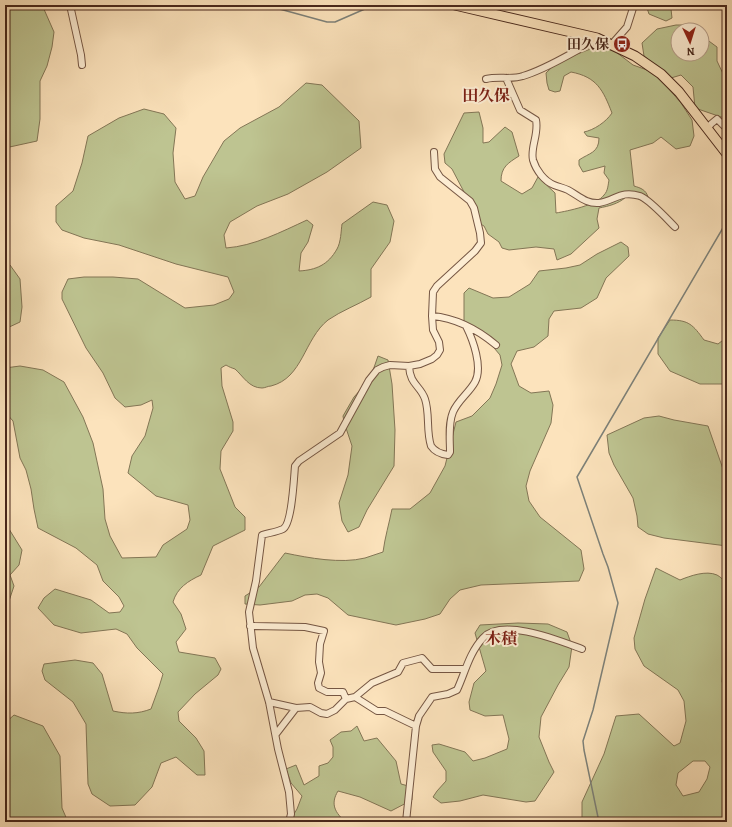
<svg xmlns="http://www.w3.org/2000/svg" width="732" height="827" font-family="Alegreya,'Noto Serif JP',serif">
	<rect width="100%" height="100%" fill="#fce3bc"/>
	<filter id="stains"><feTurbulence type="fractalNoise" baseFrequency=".005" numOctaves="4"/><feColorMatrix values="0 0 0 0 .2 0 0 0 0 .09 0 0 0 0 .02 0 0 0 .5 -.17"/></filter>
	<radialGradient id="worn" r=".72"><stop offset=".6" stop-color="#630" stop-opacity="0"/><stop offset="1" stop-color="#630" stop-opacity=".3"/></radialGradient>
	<path fill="#bec491" stroke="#837656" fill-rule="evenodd" d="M 11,5 L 35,5 L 43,7 L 54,32 L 52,47 L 47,66 L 40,81 L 40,119 L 37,141 L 5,148 L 5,9 Z
		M 646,5 L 676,5 L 671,9 L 672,18 L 666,21 L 649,14 Z
		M 676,25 L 687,25 L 694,30 L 678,30 L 678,54 L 702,54 L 702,36 L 717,47 L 717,61 L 725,78 L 727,78 L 727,119 L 695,108 L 693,87 L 681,75 L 671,78 L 644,56 L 642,43 L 657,29 Z
		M 599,45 L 616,52 L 633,65 L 650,71 L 663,82 L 681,103 L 692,120 L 694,136 L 690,146 L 676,149 L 661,137 L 653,143 L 630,150 L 634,186 C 641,188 646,190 648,197 L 643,201 L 634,197 L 626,197 C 618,204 609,206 599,208 L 597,219 L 599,228 L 571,254 L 557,260 L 554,249 L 536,247 L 509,250 L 502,248 L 499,242 L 488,234 L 484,226 L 475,221 L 474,211 L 452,169 L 445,163 L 444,154 L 464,113 L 479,112 L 483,128 L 483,143 L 489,142 L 505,127 L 512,132 L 519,156 C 508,163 501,167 501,181 L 522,194 L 532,188 L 538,177 L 555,193 L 556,213 C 568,211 597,205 604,195 C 608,191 608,185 609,180 L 604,173 L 605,166 L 583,172 L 579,165 L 579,160 C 589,153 599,153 599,138 L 587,136 L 584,132 C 594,130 606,122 612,113 C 603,90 597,77 571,72 L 564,76 L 560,91 L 555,92 L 549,90 L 547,83 L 546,73 C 560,57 582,54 599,45 Z
		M 306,83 L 322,85 L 359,121 L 361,148 L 327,172 L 288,194 L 257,206 L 230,222 L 224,235 L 226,248 C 254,246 281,232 307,220 L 313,225 L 308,242 L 301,253 L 299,271 C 316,270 328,265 337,249 C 341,242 341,231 342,224 L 373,202 L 387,205 L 394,221 L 390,242 L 371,269 L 371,297 C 357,305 341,311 328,320 C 304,339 303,378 271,386 C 268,386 265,388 262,388 C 249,388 243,376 235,369 C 232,368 229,367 226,365 L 221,368 L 222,386 L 233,422 L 233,431 L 221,451 L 220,469 L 235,507 L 245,517 L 245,530 L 213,546 L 201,575 C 188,581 177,588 173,602 L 181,614 L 186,629 L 176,642 L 179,652 L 215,658 L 221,669 L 218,675 L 195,694 L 178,712 L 179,721 L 196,738 L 204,751 L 205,775 L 197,775 L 176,757 L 161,763 L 152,787 L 135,805 L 110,806 L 92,794 L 88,784 L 86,724 L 73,702 L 45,680 L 42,671 L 44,664 L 75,660 L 93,663 L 102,674 L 113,711 C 127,714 138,714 151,709 L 159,687 L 163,674 L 137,648 L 127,634 L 116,629 L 81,633 L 54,625 L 38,608 L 44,598 L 55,589 L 91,600 L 109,613 L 120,612 L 124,606 L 119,597 L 103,581 L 97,565 L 76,548 L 38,528 L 34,509 L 31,489 L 26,470 L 20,458 L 13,421 L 5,412 L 5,368 L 20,366 L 43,370 L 64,382 L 83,417 L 93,443 L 103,489 L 105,519 L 110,536 L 122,558 L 156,557 L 163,545 L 187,529 L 190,520 L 188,505 L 156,496 L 128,473 L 132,456 L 145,436 L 153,408 L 152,400 L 141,405 L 125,407 L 115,398 L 103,373 L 86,348 L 62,299 L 62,292 L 68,279 L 84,277 L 113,277 L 138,279 L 185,308 L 214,305 L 229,299 L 234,292 L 228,277 L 176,264 L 119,245 L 84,238 L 62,230 L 56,222 L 56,206 L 73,191 L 82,163 L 88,136 L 119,118 L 144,109 L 164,114 L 176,128 L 173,153 L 175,182 L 185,199 L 195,196 L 203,177 L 224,141 L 240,128 L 279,107 Z
		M 621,242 L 628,247 L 629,256 L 606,278 L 597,298 L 581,308 L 554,311 L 549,319 L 548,336 L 534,347 L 517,351 L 511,364 L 519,386 L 531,393 L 549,391 L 553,405 L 551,423 L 530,471 L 526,486 L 529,501 L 540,517 L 581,550 L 584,569 L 579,581 L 481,585 L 460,590 L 450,599 L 440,614 L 425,619 L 396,625 L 348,615 L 328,598 L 317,594 L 305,595 L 292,601 L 260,605 L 245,604 L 245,596 L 259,587 L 285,553 C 309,558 341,564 365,558 C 371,556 377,554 383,552 C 385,537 389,524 392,509 L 410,509 L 430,493 L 445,466 L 456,422 L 472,416 L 490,398 L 496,384 L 502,365 L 500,355 L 484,336 L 464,322 L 464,293 L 469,288 L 493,298 L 509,297 L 530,284 L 539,271 L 566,268 L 580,265 L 597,254 Z
		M 5,265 L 10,265 L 20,279 L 22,307 L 20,322 L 5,329 Z
		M 670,320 C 689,320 693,325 704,340 L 718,344 L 727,337 L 727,384 L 700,384 L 670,371 L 658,354 L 658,338 Z
		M 378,356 L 388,360 L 392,384 L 395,430 L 394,466 L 367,510 L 359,527 L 348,532 L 342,521 L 339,503 L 348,475 L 352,446 L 344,422 L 343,416 L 354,397 L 370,379 Z
		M 659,416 L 674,420 L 708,426 L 723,469 L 727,469 L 727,546 L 664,538 L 648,534 L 638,527 L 637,516 L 633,498 L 614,465 L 609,453 L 607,435 L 644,418 Z
		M 5,527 L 9,529 L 22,550 L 19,565 L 10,575 L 14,586 L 9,601 L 5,603 Z
		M 656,568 L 680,580 C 690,576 706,570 717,575 C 721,577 724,581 727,583 L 727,649 L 723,665 L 722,682 L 727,690 L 727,822 L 582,822 L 582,802 L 604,754 L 616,716 L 639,714 L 674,746 L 680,743 L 686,721 L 684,701 L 678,690 L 644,666 L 635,649 L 634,638 L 645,599 ZM 705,761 L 710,767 L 707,779 L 699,792 L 683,796 L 676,785 L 678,773 L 693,761 Z
		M 518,623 L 548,624 L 567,632 L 572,646 L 569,667 L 558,685 L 541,717 L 539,737 L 549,762 L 554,772 L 535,801 L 526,802 L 483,795 L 460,801 L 441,803 L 433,797 L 437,791 L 446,781 L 446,771 L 433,752 L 432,745 L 439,744 L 465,752 L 473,761 L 485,758 L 507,749 L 509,739 L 503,715 L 485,716 L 470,710 L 469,702 L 474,683 L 486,671 L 475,633 L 480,625 Z
		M 14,715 L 43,726 L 60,756 L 62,808 L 68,822 L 5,822 L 5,723 Z
		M 357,726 L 364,741 L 377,738 L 396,761 L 401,784 L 412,787 L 412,800 L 391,811 L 360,797 L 338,791 C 330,804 335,813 346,822 L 289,822 L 297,809 L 302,796 L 291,783 L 286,769 L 296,765 L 304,785 L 319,776 L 319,766 L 328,763 L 333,757 L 333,747 L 330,740 L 341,732 L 351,731 Z"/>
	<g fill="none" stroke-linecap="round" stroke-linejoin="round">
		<path stroke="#7d8179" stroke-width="1.5" d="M 265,5 L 327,22 L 335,22 L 374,5
			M 599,822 L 584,750 L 583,741 L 593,710 L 618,603 L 608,567 L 603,554 L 577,477 L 727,221"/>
		<g stroke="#755643" stroke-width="8">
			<path id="minor" d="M 70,5 L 81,55 L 82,65
				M 612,44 L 627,27 L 634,5
				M 506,78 L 520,110 L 536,120 C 539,134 530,148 533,160 C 536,170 544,181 554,185 C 559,187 564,188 568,190 C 579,196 586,204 599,203 C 616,200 621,190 640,196 C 650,200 667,219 675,227
				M 486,79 C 499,76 511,80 523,76 C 547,69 569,54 591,43 L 597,38
				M 708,128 L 711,124 L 717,119 L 727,129
				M 432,316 C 455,318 478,330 496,345
				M 409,366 C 410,385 420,385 425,399 C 430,414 426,431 431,446 C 435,452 440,454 448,455 L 450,452 C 450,440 448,424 453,412 C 458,400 469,393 475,382 C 483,367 473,340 466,326
				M 250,626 L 305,627 L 324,631 L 320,644 L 319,662 L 321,673 L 318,683 L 319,688 L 327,692 L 343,692 L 346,699
				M 355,697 L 372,683 L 398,672 L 403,663 L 422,658 L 432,669 L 465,669
				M 269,702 L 296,708
				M 276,734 L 296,708 L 310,707 L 321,713 L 327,714 L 335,710 L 346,699 L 355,697 L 377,711 L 385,711 L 416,726
				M 289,822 L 291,814 L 289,792 L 278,749 L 269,702 L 253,648 L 249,612 L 256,581 L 262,535 C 268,533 277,532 283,529 C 292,524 294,477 295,466 L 299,461 L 340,433 L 369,380 L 377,370 L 383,367 L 390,365 L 409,366 L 420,364 L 432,359 L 437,355 L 440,350 L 439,342 L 433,330 L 432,316 L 433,292 L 437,286 L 475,251 L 481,243 L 480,233 L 474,208 L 470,201 L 440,177 L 435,169 L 434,152
				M 406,822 L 416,726 L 419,716 L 432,697 L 448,694 L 457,690 C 465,673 469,653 483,638 C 502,617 560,641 582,649"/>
		</g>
		<g stroke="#48271b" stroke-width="11">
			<path id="highway" d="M 455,5 L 597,38 L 635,56 L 661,74 L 679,92 L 727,154"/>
		</g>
		<use href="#minor" stroke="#fdedd3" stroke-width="6"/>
		<use href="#highway" stroke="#fce3bc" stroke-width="9"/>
	</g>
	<defs>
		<g id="bus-disc" transform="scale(0.9)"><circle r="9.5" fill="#8f2418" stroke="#fdedd3"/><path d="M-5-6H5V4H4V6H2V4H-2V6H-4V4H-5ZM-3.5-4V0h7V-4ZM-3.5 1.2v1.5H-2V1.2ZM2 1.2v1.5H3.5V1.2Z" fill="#fff"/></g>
	</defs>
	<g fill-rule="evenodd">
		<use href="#bus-disc" x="622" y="44"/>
	</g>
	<g text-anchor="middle" stroke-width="4" stroke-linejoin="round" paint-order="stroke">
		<g font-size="14" font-weight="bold" fill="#48271b" stroke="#fdedd3" text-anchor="end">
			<text x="609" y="49">田久保</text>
		</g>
		<g font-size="16" font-weight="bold" fill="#7a1f14" stroke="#fdedd3">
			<text x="486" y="101">田久保</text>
			<text x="501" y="644">木積</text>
		</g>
	</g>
	<rect width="732" height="827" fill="none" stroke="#fce3bc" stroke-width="20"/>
	<rect x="6" y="6" width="720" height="815" fill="none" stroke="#48271b" stroke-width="2"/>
	<rect x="10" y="10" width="712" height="807" fill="none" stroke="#48271b"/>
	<g transform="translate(690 42) rotate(176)"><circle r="19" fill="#fdedd3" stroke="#b59e89"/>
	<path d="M0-3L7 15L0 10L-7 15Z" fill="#8f2418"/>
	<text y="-6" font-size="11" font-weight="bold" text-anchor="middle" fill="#48271b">N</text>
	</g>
	<rect width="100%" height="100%" filter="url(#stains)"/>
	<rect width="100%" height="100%" fill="url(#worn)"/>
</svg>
